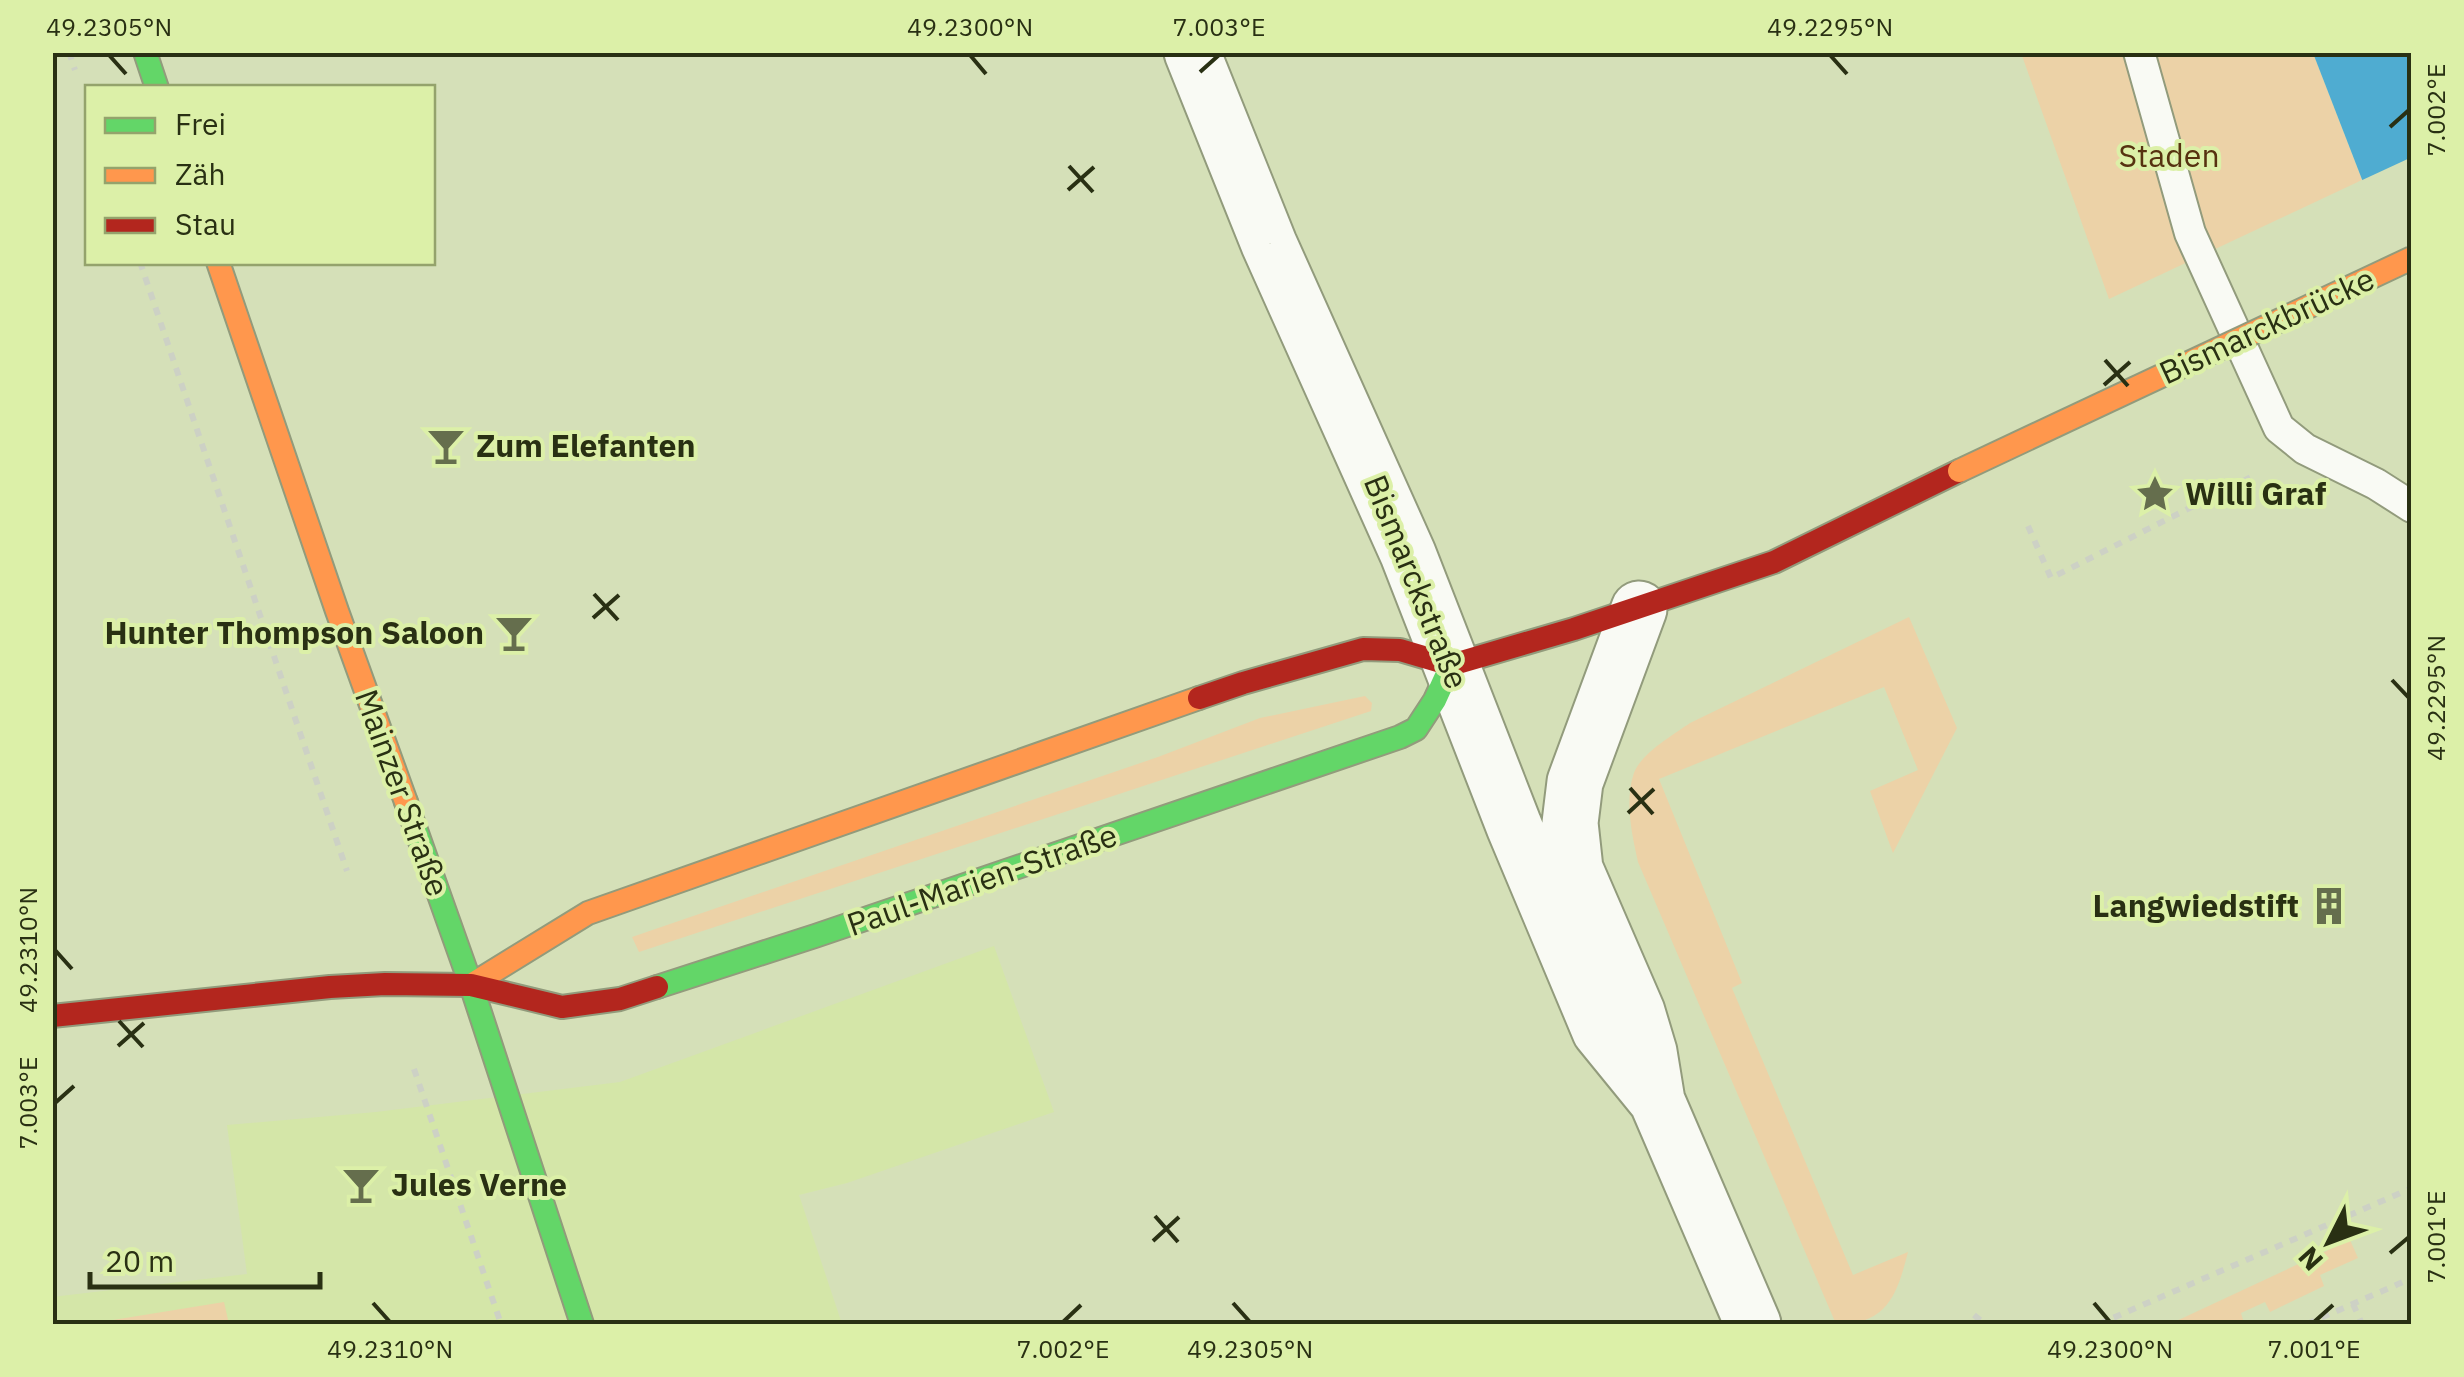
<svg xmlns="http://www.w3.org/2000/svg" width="2464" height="1377" font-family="'IBM Plex Sans',sans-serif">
	<rect width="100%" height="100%" fill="#d5e0b8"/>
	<path fill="#d4e6a8" d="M 994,946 L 1054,1112 L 847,1183 L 799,1195 L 842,1324 L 53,1324 L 52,1297 L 247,1274 L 227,1125 L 376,1112 L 620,1082 Z"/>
	<path fill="#ecd2a7" d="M 2021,53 L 2313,53 L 2362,180 L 2109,299 Z
		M 1909,617 L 1957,728 L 1893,853 L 1870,791 L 1918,770 L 1884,687 L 1659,779 L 1742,983 L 1732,988 L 1853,1275 L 1908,1252 C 1897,1295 1887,1325 1836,1324 L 1638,862 C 1632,835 1625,803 1633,776 C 1638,755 1673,735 1690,723 Z
		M 1365,696 L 1372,703 L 1371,711 L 639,952 L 632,937 L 1158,757 L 1260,718 Z
		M 2350,1240 L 2358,1258 L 2320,1275 L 2324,1286 L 2270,1312 L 2265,1302 L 2241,1313 L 2244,1323 L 2241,1324 L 2170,1324 Z
		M 224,1302 L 229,1324 L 113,1324 L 113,1320 Z"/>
	<path fill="#4facd1" d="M 2313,53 L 2411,53 L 2411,283 L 2370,200 Z"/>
	<path fill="#d5e0b8" d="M 2412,157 L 2411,288 L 2407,285 L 2365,202 L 2358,182 Z"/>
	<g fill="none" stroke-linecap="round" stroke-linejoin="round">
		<g stroke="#929b7c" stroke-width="34">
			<path id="lane" d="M 2139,52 L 2190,233 L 2279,428 L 2305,449 L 2376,484 L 2412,507"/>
		</g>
		<g stroke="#929b7c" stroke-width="59">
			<path id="street" d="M 1192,52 L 1269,244 L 1408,554 L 1514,826 L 1600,1031 L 1657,1101
				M 1639,609 L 1575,782 L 1570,823 L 1575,869 L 1637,1012 L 1649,1052 L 1657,1101 L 1753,1324"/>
		</g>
		<g stroke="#929b7c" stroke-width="26">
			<path id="fast" d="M 145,52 L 157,88
				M 406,802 L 471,985 L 582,1324
				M 657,987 L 815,936 L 1400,737 L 1416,729 L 1435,700 L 1451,665"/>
		</g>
		<g stroke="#929b7c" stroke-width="26">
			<path id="slow" d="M 218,262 L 337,611 L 406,802
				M 471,985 L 588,913 L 1199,698"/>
		</g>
		<g stroke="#929b7c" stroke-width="26">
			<path id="jam" d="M 1199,698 L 1243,683 L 1363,649 L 1400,650 L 1451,665 L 1574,629 L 1774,562 L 1959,471
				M 52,1016 L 330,987 L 385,984 L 471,985 L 562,1007 L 620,999 L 657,987"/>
		</g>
		<path stroke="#cdd1c5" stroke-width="6" stroke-dasharray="8 8" stroke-linecap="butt" d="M 69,52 L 75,70
			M 140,262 L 347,871
			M 2028,526 L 2051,578 L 2251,477
			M 414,1069 L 501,1324
			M 2353,1304 L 2362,1324
			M 1974,1315 L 1985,1324
			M 2099,1324 L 2412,1188
			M 2307,1324 L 2412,1278"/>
		<use href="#lane" stroke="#f9faf4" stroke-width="30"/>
		<use href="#street" stroke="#f9faf4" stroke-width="55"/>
		<use href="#fast" stroke="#63d668" stroke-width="22"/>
		<use href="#slow" stroke="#ff974d" stroke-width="22"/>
		<use href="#jam" stroke="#b3261e" stroke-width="22"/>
		<g stroke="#929b7c" stroke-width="26" stroke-linecap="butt">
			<path id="slow-bridge" d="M 1959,471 L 2412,258"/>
		</g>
		<use href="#slow-bridge" stroke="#ff974d" stroke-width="22"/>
	</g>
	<path fill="none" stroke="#293013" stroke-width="4" d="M 109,55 L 126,74M 970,55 L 986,74M 1830,55 L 1847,74M 1200,72 L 1219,55M 2390,127 L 2409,110M 1069,166 L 1093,192M 1068,190 L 1094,167M 2105,360 L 2128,386M 2104,385 L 2130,362M 594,594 L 618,620M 593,618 L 619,595M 2392,680 L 2409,698M 1630,788 L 1653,814M 1628,813 L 1654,789M 55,950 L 72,969M 119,1021 L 143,1047M 118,1046 L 144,1023M 55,1103 L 74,1086M 1155,1216 L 1178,1242M 1153,1241 L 1179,1217M 2390,1253 L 2409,1237M 373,1303 L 390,1322M 1233,1303 L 1250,1322M 2094,1303 L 2110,1322M 1063,1322 L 1081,1305M 2314,1322 L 2333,1305"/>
	<defs>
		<g id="bar-bare" transform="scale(3)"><path d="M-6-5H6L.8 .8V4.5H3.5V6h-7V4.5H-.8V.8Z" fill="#656e4d" stroke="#dcf0a8" stroke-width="2.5" paint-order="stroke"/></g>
		<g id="sight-bare" transform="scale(3)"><path d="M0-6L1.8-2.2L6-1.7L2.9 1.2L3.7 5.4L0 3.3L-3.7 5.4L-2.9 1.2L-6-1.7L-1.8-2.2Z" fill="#656e4d" stroke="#dcf0a8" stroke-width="2.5" paint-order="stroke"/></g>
		<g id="building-bare" transform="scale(3)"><path d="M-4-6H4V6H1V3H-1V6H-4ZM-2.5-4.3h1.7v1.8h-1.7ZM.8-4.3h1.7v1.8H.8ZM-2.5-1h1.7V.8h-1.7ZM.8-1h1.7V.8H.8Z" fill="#656e4d" stroke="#dcf0a8" stroke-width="2.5" paint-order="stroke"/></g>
	</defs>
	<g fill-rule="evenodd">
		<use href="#bar-bare" x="446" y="446"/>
		<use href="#sight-bare" x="2155" y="494"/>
		<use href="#bar-bare" x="514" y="633"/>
		<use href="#building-bare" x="2329" y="906"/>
		<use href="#bar-bare" x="361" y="1185"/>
	</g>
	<g text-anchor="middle" stroke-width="8" stroke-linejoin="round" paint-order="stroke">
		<g font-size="32" fill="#563210" stroke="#dcf0a8">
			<text x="2169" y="167">Staden</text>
		</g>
		<g font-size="32" fill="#293013" stroke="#dcf0a8">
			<text transform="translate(2267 326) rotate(-25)" y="11">Bismarckbrücke</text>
			<text transform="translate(1416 582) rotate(68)" y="11">Bismarckstraße</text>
			<text transform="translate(402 793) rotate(70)" y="11">Mainzer Straße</text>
			<text transform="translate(982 880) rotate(-19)" y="11">Paul-Marien-Straße</text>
		</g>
		<g font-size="32" font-weight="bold" fill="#293013" stroke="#dcf0a8" text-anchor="start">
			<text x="476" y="457">Zum Elefanten</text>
			<text x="2185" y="505">Willi Graf</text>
			<text x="484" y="644" text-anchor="end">Hunter Thompson Saloon</text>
			<text x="2299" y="917" text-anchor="end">Langwiedstift</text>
			<text x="391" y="1196">Jules Verne</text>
		</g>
	</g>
	<rect width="2464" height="1377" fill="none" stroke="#dcf0a8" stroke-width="110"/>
	<rect x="85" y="85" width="350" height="180" fill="#dcf0a8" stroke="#94a36c" stroke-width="2.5"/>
	<rect x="105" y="118" width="50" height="15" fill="#63d668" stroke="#94a36c" stroke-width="2.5"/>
	<text x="175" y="135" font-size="30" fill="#293013">Frei</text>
	<rect x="105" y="168" width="50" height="15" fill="#ff974d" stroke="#94a36c" stroke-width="2.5"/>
	<text x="175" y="185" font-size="30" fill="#293013">Zäh</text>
	<rect x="105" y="218" width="50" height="15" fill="#b3261e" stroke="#94a36c" stroke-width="2.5"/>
	<text x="175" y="235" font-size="30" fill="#293013">Stau</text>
	<g transform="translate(2329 1242) rotate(228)" stroke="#dcf0a8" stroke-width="8" paint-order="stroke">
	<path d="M0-8L18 38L0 25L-18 38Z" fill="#293013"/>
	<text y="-15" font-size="28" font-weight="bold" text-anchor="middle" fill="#293013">N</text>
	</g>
	<path d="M90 1272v15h230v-15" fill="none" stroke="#293013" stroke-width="5"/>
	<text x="105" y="1272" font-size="30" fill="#293013" stroke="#dcf0a8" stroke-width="8" paint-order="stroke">20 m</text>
	<rect x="55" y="55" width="2354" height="1267" fill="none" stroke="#293013" stroke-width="4"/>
	<g font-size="25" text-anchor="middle" fill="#293013">
		<text x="109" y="36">49.2305°N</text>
		<text x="970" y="36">49.2300°N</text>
		<text x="1219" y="36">7.003°E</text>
		<text x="1830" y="36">49.2295°N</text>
		<text transform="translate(2436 110) rotate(-90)" y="9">7.002°E</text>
		<text transform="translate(2436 698) rotate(-90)" y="9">49.2295°N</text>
		<text transform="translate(28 950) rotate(-90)" y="9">49.2310°N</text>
		<text transform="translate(28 1103) rotate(-90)" y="9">7.003°E</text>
		<text transform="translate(2436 1237) rotate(-90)" y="9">7.001°E</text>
		<text x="390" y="1358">49.2310°N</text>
		<text x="1063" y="1358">7.002°E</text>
		<text x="1250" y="1358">49.2305°N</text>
		<text x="2110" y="1358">49.2300°N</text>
		<text x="2314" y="1358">7.001°E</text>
	</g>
</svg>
